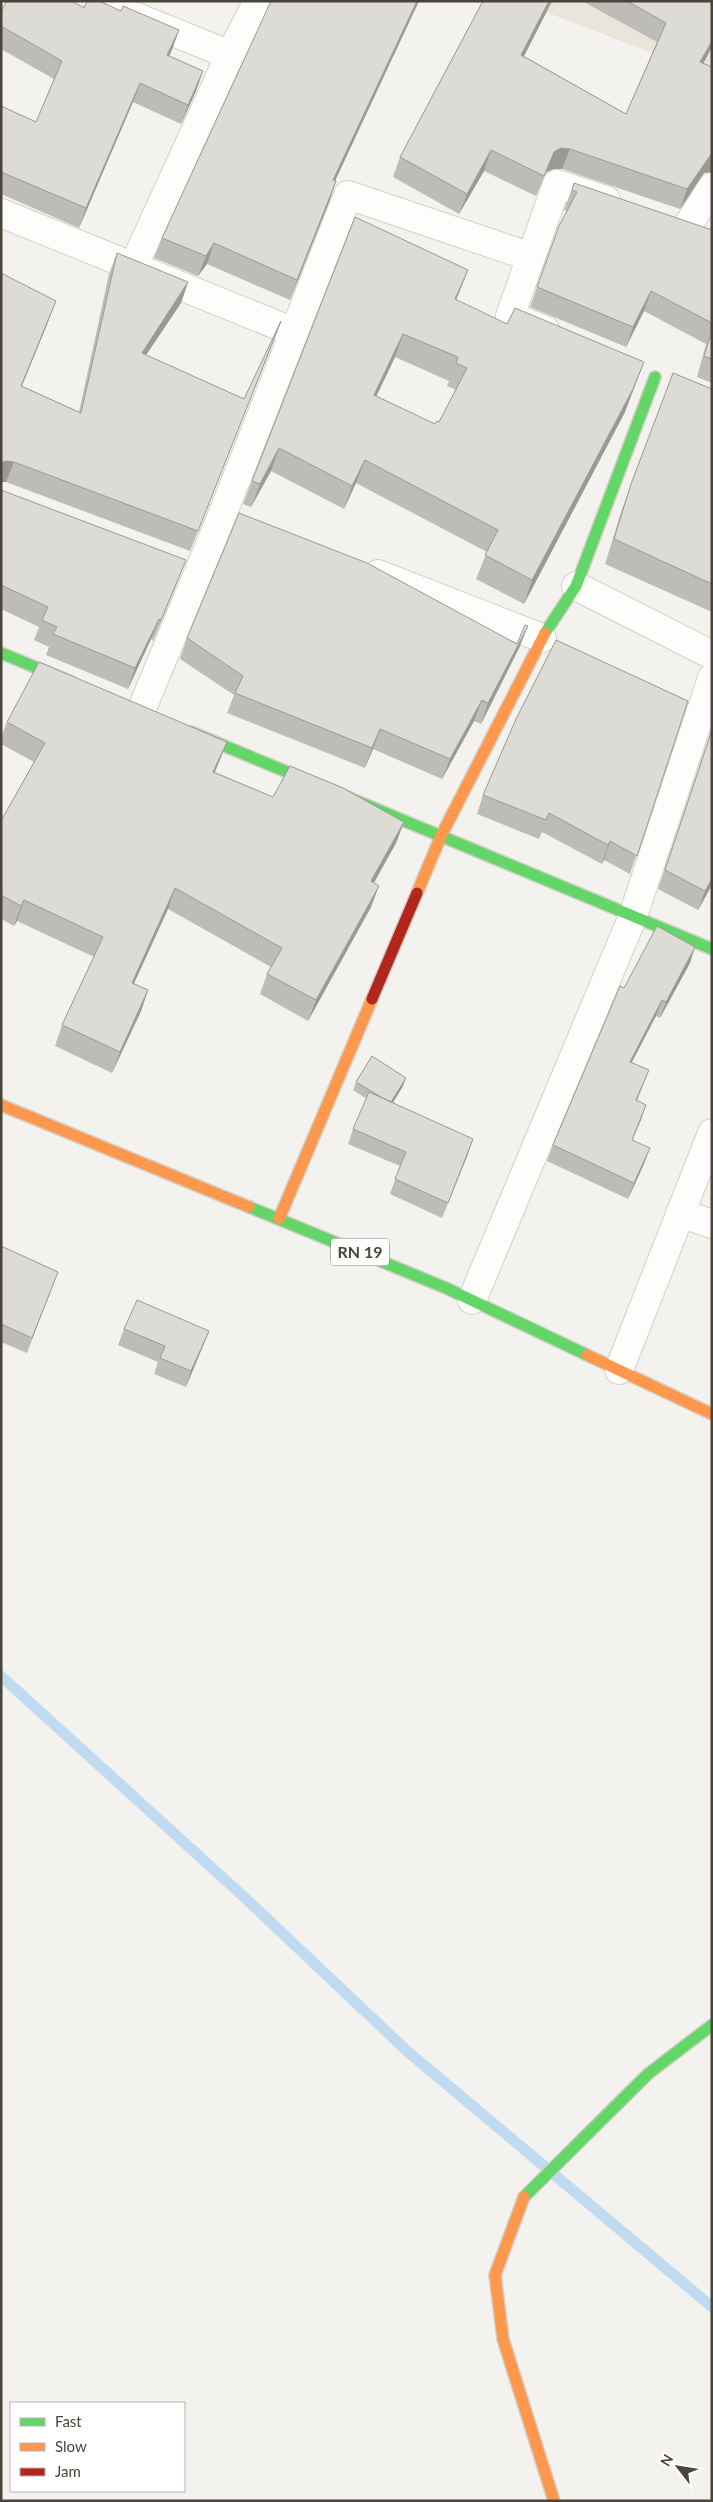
<svg xmlns="http://www.w3.org/2000/svg" width="713" height="2502" font-family="Lato,sans-serif">
	<rect width="100%" height="100%" fill="#f4f2ee"/>
	<path fill="#eae5da" d="M 517,1 L 712,1 L 712,76 Z"/>
	<g fill="none" stroke-linecap="round" stroke-linejoin="round">
		<path stroke="#c0dbf0" stroke-width="11" d="M 1,1676 L 243,1896 L 407,2051 L 712,2307"/>
		<g stroke="#d2d0cb" stroke-width="30">
			<path id="street" d="M 97,1 L 230,55
				M 1,213 L 294,332
				M 687,227 L 712,187
				M 133,267 L 230,55 L 258,1
				M 545,330 L 510,316 L 557,184 L 606,200
				M 378,574 L 542,638
				M 576,586 L 712,655
				M 141,711 L 223,513 L 348,195 L 531,257
				M 680,1213 L 712,1224
				M 472,1300 L 633,916 L 712,678
				M 619,1370 L 712,1133"/>
		</g>
		<g stroke="#d2cfc5" stroke-width="14">
			<path id="fast" d="M 545,633 L 576,586 L 655,377
				M 1,653 L 71,682
				M 191,732 L 712,949
				M 249,1207 L 446,1288 L 587,1355
				M 524,2197 L 648,2074 L 712,2025"/>
		</g>
		<g stroke="#d2cfc5" stroke-width="14">
			<path id="slow" d="M 417,893 L 441,836 L 545,633
				M 1,1105 L 249,1207
				M 279,1219 L 372,999
				M 587,1355 L 712,1414
				M 524,2197 L 495,2275 L 503,2339 L 554,2501"/>
		</g>
		<g stroke="#d2cfc5" stroke-width="14">
			<path id="jam" d="M 372,999 L 417,893"/>
		</g>
		<use href="#street" stroke="#fdfdfc" stroke-width="28"/>
		<use href="#fast" stroke="#63d668" stroke-width="11"/>
		<use href="#slow" stroke="#ff974d" stroke-width="11"/>
		<use href="#jam" stroke="#b3261e" stroke-width="11"/>
	</g>
	<path fill="#bebcb8" fill-rule="evenodd" d="M 419,1 L 335,181 L 336,181 L 329,202 L 290,300 L 207,264 L 198,276 L 154,258 L 162,238 Z
		M 483,1 L 552,1 L 524,56 L 626,114 L 657,42 L 582,1 L 712,1 L 712,47 L 703,63 L 712,67 L 712,172 L 704,173 L 680,209 L 562,169 L 554,169 L 546,172 L 536,196 L 484,171 L 459,214 L 393,177 L 400,157 Z
		M 84,8 L 121,11 L 179,30 L 169,56 L 203,71 L 196,91 L 181,124 L 133,102 L 79,228 L 1,194 L 1,106 L 36,122 L 54,79 L 1,49 L 1,11 Z
		M 574,183 L 712,230 L 712,383 L 697,377 L 706,344 L 644,311 L 626,347 L 530,307 L 559,226 L 567,211 L 564,210 Z
		M 355,217 L 468,270 L 456,300 L 625,412 L 524,604 L 476,579 L 487,552 L 356,483 L 344,509 L 271,471 L 251,507 L 243,504 ZM 395,357 L 449,381 L 447,386 L 456,390 L 439,422 L 435,424 L 376,396 Z
		M 117,253 L 188,282 L 181,303 L 146,355 L 244,399 L 273,342 L 190,551 L 6,482 L 1,482 L 1,273 L 48,322 L 22,386 L 79,412 L 109,274 Z
		M 712,389 L 712,612 L 605,564 L 622,509 L 631,484 Z
		M 1,490 L 178,580 L 153,641 L 151,639 L 128,689 L 46,655 L 49,647 L 34,640 L 39,627 L 1,609 Z
		M 187,638 L 520,646 L 481,724 L 474,721 L 442,779 L 373,749 L 365,768 L 227,713 L 234,695 L 180,659 Z
		M 688,701 L 630,874 L 604,860 L 602,864 L 542,832 L 539,839 L 477,814 L 483,795 Z
		M 7,722 L 227,742 L 215,772 L 273,797 L 404,822 L 396,843 L 374,883 L 371,907 L 308,1021 L 260,994 L 267,974 L 271,967 L 168,909 L 134,983 L 148,990 L 141,1011 L 112,1073 L 55,1046 L 62,1025 L 94,957 L 17,921 L 14,926 L 1,919 L 1,821 L 34,762 L 1,744 L 1,738 Z
		M 712,728 L 712,885 L 698,910 L 658,889 Z
		M 690,963 L 660,1018 L 656,1016 L 632,1062 L 643,1085 L 637,1101 L 646,1105 L 632,1140 L 644,1164 L 628,1199 L 547,1161 L 553,1145 Z
		M 356,1082 L 403,1086 L 393,1103 L 468,1154 L 442,1218 L 390,1194 L 400,1166 L 348,1144 L 353,1129 L 367,1099 L 353,1090 Z
		M 1,1246 L 58,1272 L 27,1353 L 1,1342 Z
		M 124,1329 L 209,1331 L 203,1346 L 186,1387 L 154,1374 L 158,1362 L 118,1345 Z"/>
	<path fill="#9b9996" d="M 417,1 L 419,1 L 326,200 L 333,180 Z
		M 549,1 L 552,1 L 514,76 L 521,55 Z
		M 179,30 L 172,50 L 160,75 L 167,55 Z
		M 712,41 L 712,47 L 693,83 L 700,62 Z
		M 203,71 L 196,91 L 181,124 L 188,105 Z
		M 140,83 L 133,102 L 79,228 L 86,208 Z
		M 561,148 L 570,149 L 562,169 L 554,169 L 546,172 L 536,196 L 544,176 L 554,152 Z
		M 491,150 L 484,171 L 459,214 L 467,194 Z
		M 712,153 L 712,172 L 704,173 L 680,209 L 687,189 Z
		M 336,181 L 329,202 L 290,300 L 297,280 Z
		M 214,243 L 207,264 L 198,276 L 206,256 Z
		M 468,270 L 459,293 L 446,323 L 455,299 Z
		M 188,282 L 181,303 L 134,373 L 142,353 Z
		M 651,291 L 644,311 L 626,347 L 633,327 Z
		M 56,301 L 48,322 L 13,407 L 21,386 Z
		M 281,321 L 273,342 L 190,551 L 198,531 Z
		M 403,334 L 395,357 L 366,418 L 374,395 Z
		M 644,362 L 625,412 L 524,604 L 532,580 Z
		M 279,448 L 271,471 L 251,507 L 260,484 Z
		M 365,460 L 356,483 L 344,509 L 352,486 Z
		M 6,461 L 14,462 L 6,482 L 1,482 L 1,463 Z
		M 186,560 L 178,580 L 153,641 L 161,620 Z
		M 159,619 L 151,639 L 128,689 L 135,668 Z
		M 528,626 L 520,646 L 481,724 L 488,703 Z
		M 482,700 L 474,721 L 442,779 L 450,759 Z
		M 380,729 L 373,749 L 365,768 L 372,748 Z
		M 227,742 L 219,762 L 206,792 L 213,772 Z
		M 404,822 L 396,843 L 363,902 L 371,881 Z
		M 610,841 L 604,860 L 602,864 L 608,845 Z
		M 712,879 L 712,885 L 698,910 L 705,891 Z
		M 379,886 L 371,907 L 308,1021 L 316,1000 Z
		M 175,888 L 168,909 L 125,1003 L 132,983 Z
		M 24,900 L 17,921 L 14,926 L 21,906 Z
		M 695,947 L 690,963 L 660,1018 L 666,1002 Z
		M 148,990 L 141,1011 L 112,1073 L 120,1052 Z
		M 662,1000 L 656,1016 L 624,1077 L 630,1062 Z
		M 649,1070 L 643,1085 L 630,1116 L 636,1100 Z
		M 406,1078 L 403,1086 L 387,1112 L 390,1103 Z
		M 646,1105 L 641,1120 L 626,1155 Z
		M 473,1139 L 468,1154 L 442,1218 L 448,1203 Z
		M 650,1148 L 644,1164 L 628,1199 L 634,1183 Z
		M 209,1331 L 203,1346 L 186,1387 L 191,1371 Z"/>
	<path fill="#dddbd6" stroke="#9b9996" fill-rule="evenodd" d="M 7,1 L 72,1 L 84,8 L 87,1 L 99,1 L 121,11 L 123,6 L 179,30 L 167,55 L 203,71 L 188,105 L 140,83 L 86,208 L 1,172 L 1,106 L 36,122 L 62,61 L 1,26 L 1,11 Z
		M 271,1 L 417,1 L 333,180 L 336,181 L 297,280 L 214,243 L 206,256 L 162,238 Z
		M 483,1 L 549,1 L 521,55 L 626,114 L 666,23 L 627,1 L 712,1 L 712,41 L 700,62 L 712,67 L 712,153 L 687,189 L 570,149 L 561,148 L 554,152 L 544,176 L 491,150 L 467,194 L 400,157 Z
		M 574,183 L 712,230 L 712,323 L 651,291 L 633,327 L 537,287 L 559,226 L 577,192 L 572,190 Z
		M 355,217 L 468,270 L 455,299 L 507,324 L 515,308 L 644,362 L 633,389 L 532,580 L 485,555 L 498,530 L 365,460 L 352,486 L 279,448 L 260,484 L 252,481 ZM 403,334 L 458,357 L 456,363 L 467,368 L 439,422 L 437,421 L 435,424 L 374,395 Z
		M 117,253 L 188,282 L 142,353 L 244,399 L 281,321 L 198,531 L 14,462 L 6,461 L 1,463 L 1,273 L 56,301 L 21,386 L 81,413 Z
		M 712,330 L 712,359 L 704,356 Z
		M 673,373 L 712,389 L 712,584 L 614,539 L 631,484 Z
		M 1,490 L 186,560 L 161,620 L 159,619 L 135,668 L 53,634 L 57,627 L 42,620 L 48,607 L 1,585 Z
		M 239,513 L 367,563 L 517,644 L 525,625 L 528,626 L 488,703 L 482,700 L 450,759 L 380,729 L 372,748 L 235,693 L 243,676 L 187,638 Z
		M 556,640 L 688,701 L 637,856 L 610,841 L 608,845 L 549,813 L 546,820 L 483,795 L 516,719 Z
		M 39,662 L 227,742 L 213,772 L 273,797 L 290,766 L 343,788 L 404,822 L 371,881 L 379,886 L 316,1000 L 267,974 L 282,948 L 175,888 L 132,983 L 148,990 L 120,1052 L 62,1025 L 103,937 L 24,900 L 21,906 L 1,895 L 1,821 L 45,743 L 7,722 Z
		M 712,730 L 712,879 L 705,891 L 665,870 Z
		M 657,926 L 695,947 L 666,1002 L 662,1000 L 630,1062 L 649,1070 L 636,1100 L 646,1105 L 632,1140 L 650,1148 L 634,1183 L 553,1145 L 620,986 L 624,988 Z
		M 372,1056 L 406,1078 L 391,1102 L 381,1097 L 356,1082 Z
		M 369,1092 L 473,1139 L 448,1203 L 395,1179 L 406,1152 L 353,1129 Z
		M 1,1246 L 58,1272 L 32,1338 L 1,1324 Z
		M 137,1300 L 209,1331 L 191,1371 L 160,1358 L 165,1346 L 124,1329 Z"/>
	<g text-anchor="middle" stroke-width="4" stroke-linejoin="round" paint-order="stroke">
		<rect fill="#fff" stroke="#807c74" stroke-width="1" x="331" y="1238.5" width="58" height="27" rx="4"/>
		<g font-size="16" font-weight="bold" fill="#4a4439">
			<text x="360" y="1258">RN 19</text>
		</g>
	</g>
	<rect width="713" height="2502" fill="none" stroke="#4a4439" stroke-width="5"/>
	<rect x="10" y="2402" width="175" height="90" fill="#ffffff" stroke="#b7b4b0"/>
	<rect x="20" y="2418" width="25" height="8" fill="#63d668" stroke="#b7b4b0"/>
	<text x="55" y="2427" font-size="15" fill="#4a4439">Fast</text>
	<rect x="20" y="2443" width="25" height="8" fill="#ff974d" stroke="#b7b4b0"/>
	<text x="55" y="2452" font-size="15" fill="#4a4439">Slow</text>
	<rect x="20" y="2468" width="25" height="8" fill="#b3261e" stroke="#b7b4b0"/>
	<text x="55" y="2477" font-size="15" fill="#4a4439">Jam</text>
	<g transform="translate(678 2467) rotate(301)" stroke="#ffffff" stroke-width="4" paint-order="stroke">
	<path d="M0-4L9 19L0 12L-9 19Z" fill="#4a4439"/>
	<text y="-8" font-size="14" font-weight="bold" text-anchor="middle" fill="#4a4439">N</text>
	</g>
</svg>
